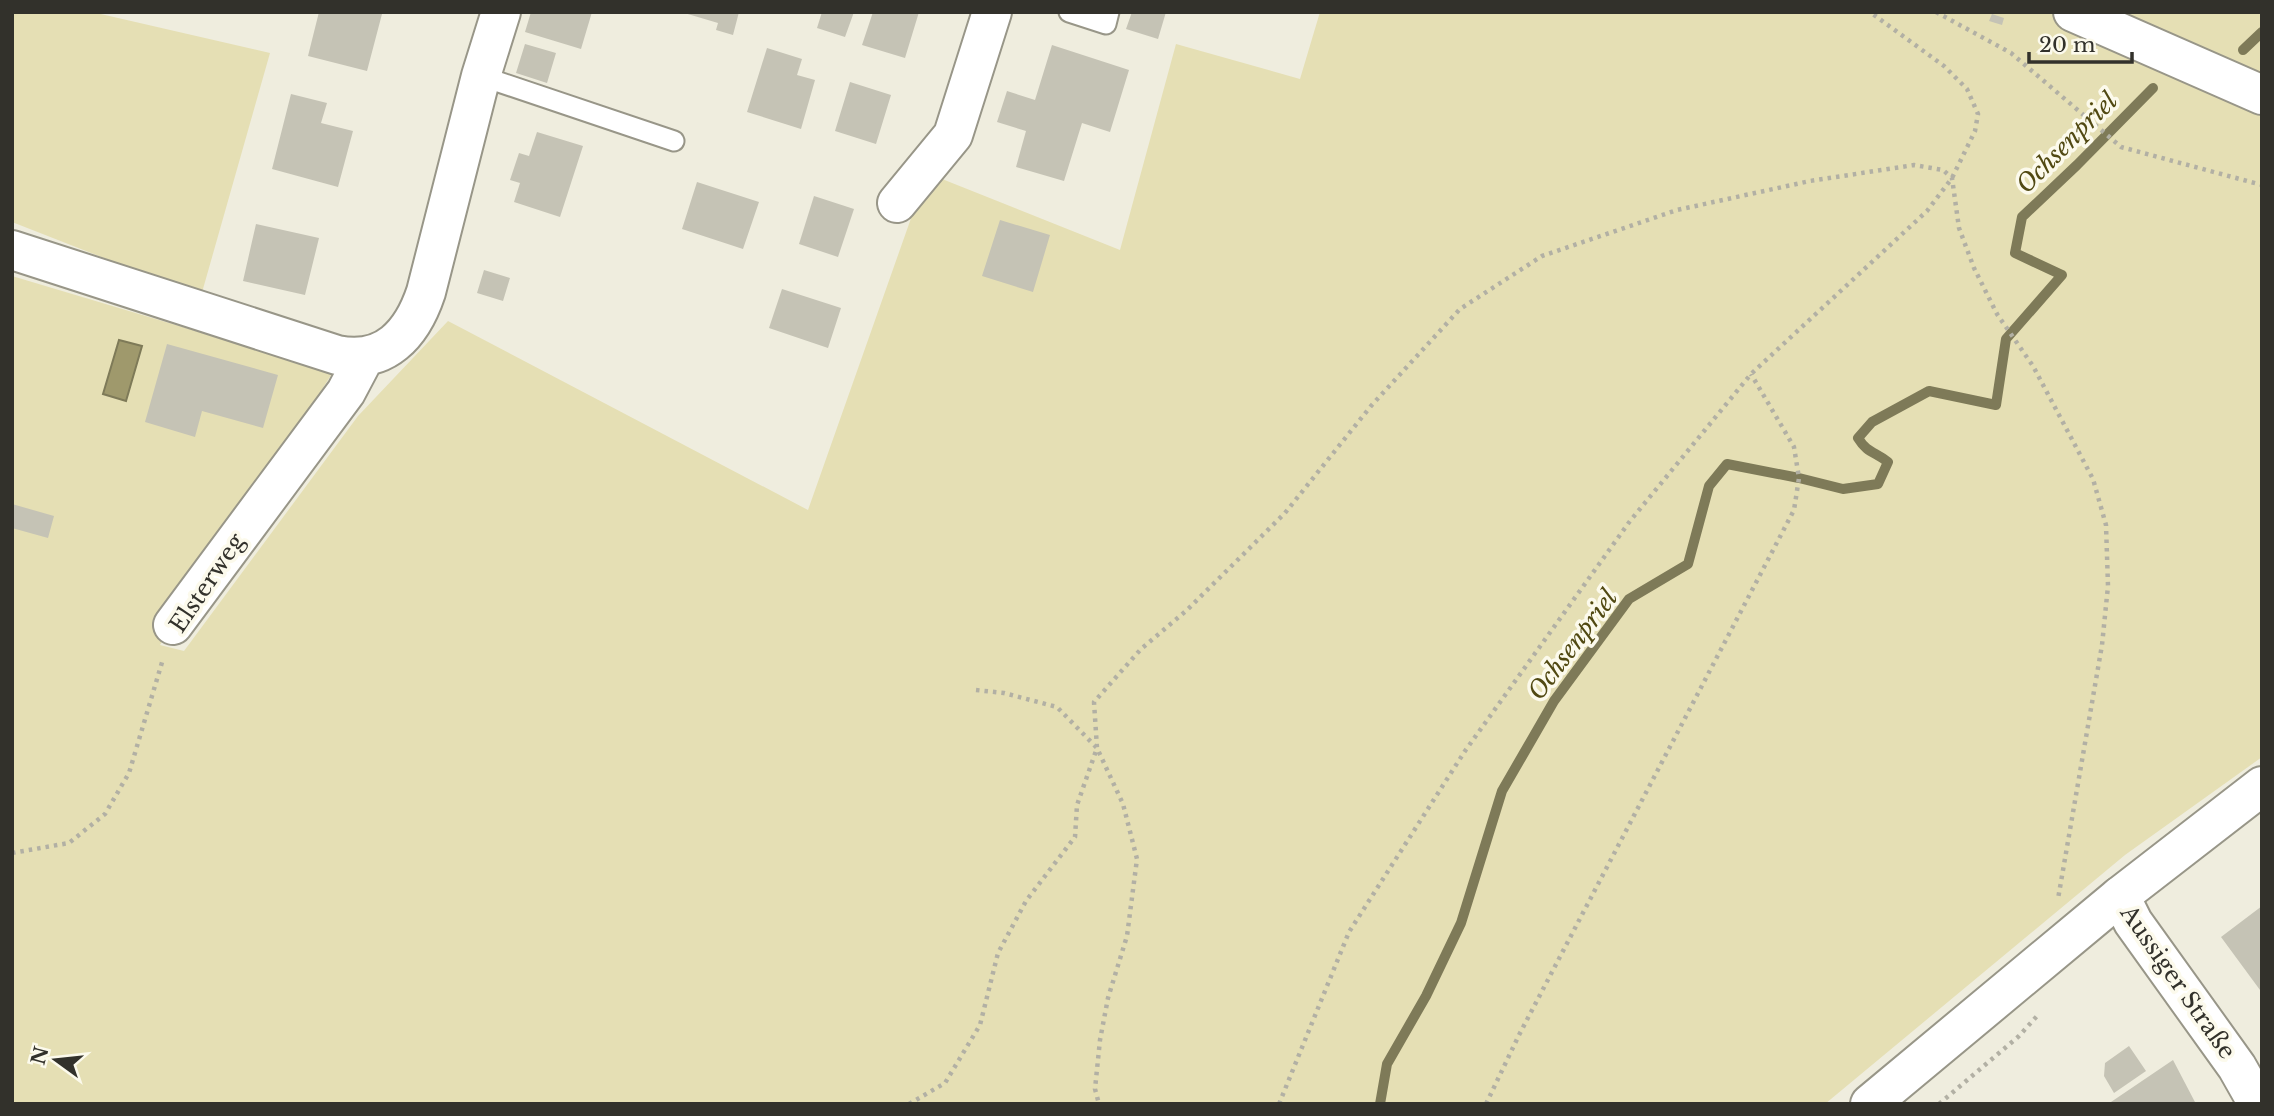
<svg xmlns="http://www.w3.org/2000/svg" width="2274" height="1116" font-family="'Libre Baskerville',serif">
	<rect width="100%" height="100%" fill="#efedde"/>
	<path fill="#e5dfb4" d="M 12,12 L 92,12 L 270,53 L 201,296 L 12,222 Z
		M 1320,12 L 2262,12 L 2262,757 L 2125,855 L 1825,1104 L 12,1104 L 12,276 L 333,372 L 160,645 L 184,651 L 358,416 L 448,321 L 808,510 L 927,173 L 1120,250 L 1176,44 L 1300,79 Z"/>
	<path fill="#9f996c" stroke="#7e7a58" stroke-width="2" d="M 119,340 L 142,346 L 126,401 L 103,394 Z"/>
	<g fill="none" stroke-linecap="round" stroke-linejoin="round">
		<path stroke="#7e7a58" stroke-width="10" d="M 2243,50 L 2262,32
			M 1380,1104 L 1387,1064 L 1426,996 L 1461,923 L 1502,791 L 1554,701 L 1629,599 L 1688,564 L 1709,486 L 1727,464 L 1799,478 L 1843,489 L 1878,484 L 1888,462 C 1876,452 1867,453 1858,438 L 1872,422 L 1929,391 L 1996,405 L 2006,339 L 2062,275 L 2015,253 L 2022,217 L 2077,165 L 2153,88"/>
	</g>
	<path fill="#c5c3b5" d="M 319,12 L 382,14 L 367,71 L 308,56 Z
		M 531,12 L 592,12 L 581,49 L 525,32 Z
		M 681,12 L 739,12 L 733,35 L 716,30 L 718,23 Z
		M 822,12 L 854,12 L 845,37 L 817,28 Z
		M 873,12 L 919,12 L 905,58 L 862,45 Z
		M 1132,12 L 1166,12 L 1158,39 L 1126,29 Z
		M 1992,14 L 2004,18 L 2002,25 L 1989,21 Z
		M 525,44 L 556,53 L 547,83 L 516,73 Z
		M 1052,45 L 1129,70 L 1110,132 L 1082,123 L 1064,181 L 1016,167 L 1026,131 L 997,122 L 1007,91 L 1035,100 Z
		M 767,48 L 802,59 L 797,75 L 815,80 L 801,129 L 747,112 Z
		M 850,82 L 891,95 L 876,144 L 835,131 Z
		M 291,94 L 327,103 L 321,123 L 353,131 L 338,187 L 272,169 Z
		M 537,132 L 583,146 L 560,217 L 514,202 L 520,183 L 510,180 L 519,153 L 529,156 Z
		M 697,182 L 759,202 L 743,249 L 682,229 Z
		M 814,196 L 854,209 L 838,257 L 799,244 Z
		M 1000,220 L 1050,235 L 1033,292 L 982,276 Z
		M 256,224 L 319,238 L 305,295 L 243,281 Z
		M 484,270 L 510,278 L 503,301 L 477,293 Z
		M 782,289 L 841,308 L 828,348 L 769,328 Z
		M 167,344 L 278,375 L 263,428 L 202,411 L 195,437 L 145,422 Z
		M 12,504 L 54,516 L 48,538 L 12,528 Z
		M 2262,906 L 2262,989 L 2260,990 L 2221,937 Z
		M 2129,1046 L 2146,1071 L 2114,1093 L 2104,1076 L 2105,1063 Z
		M 2173,1060 L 2196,1104 L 2108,1104 Z"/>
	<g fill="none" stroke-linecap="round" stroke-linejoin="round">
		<g stroke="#989688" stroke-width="23">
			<path id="lane" d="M 1069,12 L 1106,24 L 1109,12
				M 481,76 L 674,141"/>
		</g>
		<g stroke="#989688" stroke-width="42">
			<path id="street" d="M 897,203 L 953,135 L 992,12
				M 12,250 L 337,355 C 385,365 412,334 426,292 L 481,76 L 501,12
				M 173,625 L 346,392 L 364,358
				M 2120,896 L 2133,922 L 2237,1067 L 2258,1104"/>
		</g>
		<g stroke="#989688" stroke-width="42">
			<path id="secondary" d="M 2073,12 L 2262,95
				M 1870,1104 L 2120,896 L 2262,786"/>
		</g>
		<path stroke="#b2b0a4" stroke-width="4.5" stroke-dasharray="3.5 5" stroke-linecap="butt" d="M 1936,12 L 2011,53 L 2121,147 L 2262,185
			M 976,690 L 1004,693 L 1057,707 L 1097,748 L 1123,804 L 1137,859 L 1127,936 L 1108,998 L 1100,1040 L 1095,1089 L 1099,1104
			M 12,853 L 69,843 L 105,814 L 129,773 L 163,659
			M 909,1104 L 945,1083 L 980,1025 L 998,953 L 1026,901 L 1075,837 L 1077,805 L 1097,748 L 1094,702 L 1141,649 L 1187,610 L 1285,513 L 1371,406 L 1460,309 L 1542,256 L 1677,210 L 1810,181 L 1914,165 L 1943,170 L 1952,178 L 1959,228 L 1974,268 L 1997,314 L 2033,366 L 2093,479 L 2106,525 L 2108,586 L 2102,645 L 2058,899
			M 1279,1104 L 1349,932 L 1465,751 L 1630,521 L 1751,374 L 1927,211 L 1952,178 L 1975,131 L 1978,114 L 1967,89 L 1944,66 L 1870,12
			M 1486,1104 L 1519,1035 L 1794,510 L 1799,478 L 1794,447 L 1751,374
			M 1939,1104 L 2019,1036 L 2037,1016"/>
		<use href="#lane" stroke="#fff" stroke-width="19"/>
		<use href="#street" stroke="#fff" stroke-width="38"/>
		<use href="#secondary" stroke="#fff" stroke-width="38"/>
	</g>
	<g text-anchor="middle" stroke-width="7" stroke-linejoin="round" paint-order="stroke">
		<g font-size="23" fill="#32312b" stroke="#fcfaec">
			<text transform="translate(207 583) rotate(-56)" y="8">Elsterweg</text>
			<text transform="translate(2178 982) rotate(55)" y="8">Aussiger Straße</text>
		</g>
		<g font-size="24" font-style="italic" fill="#514912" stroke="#fcfaec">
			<text transform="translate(2067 143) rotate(-45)" y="8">Ochsenpriel</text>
			<text transform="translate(1573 645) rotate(-53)" y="8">Ochsenpriel</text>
		</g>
	</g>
	<rect width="2274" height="1116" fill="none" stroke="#32312b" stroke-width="28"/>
	<g transform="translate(56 1060) rotate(285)" stroke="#fcfaec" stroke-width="5" paint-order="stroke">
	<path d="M0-5L12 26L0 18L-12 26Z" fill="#32312b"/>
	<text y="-10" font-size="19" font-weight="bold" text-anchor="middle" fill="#32312b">N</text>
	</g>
	<path d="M2029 52v10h103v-10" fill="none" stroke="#32312b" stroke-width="3.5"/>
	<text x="2039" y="52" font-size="21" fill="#32312b" stroke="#fcfaec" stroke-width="5" paint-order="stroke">20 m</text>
</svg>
